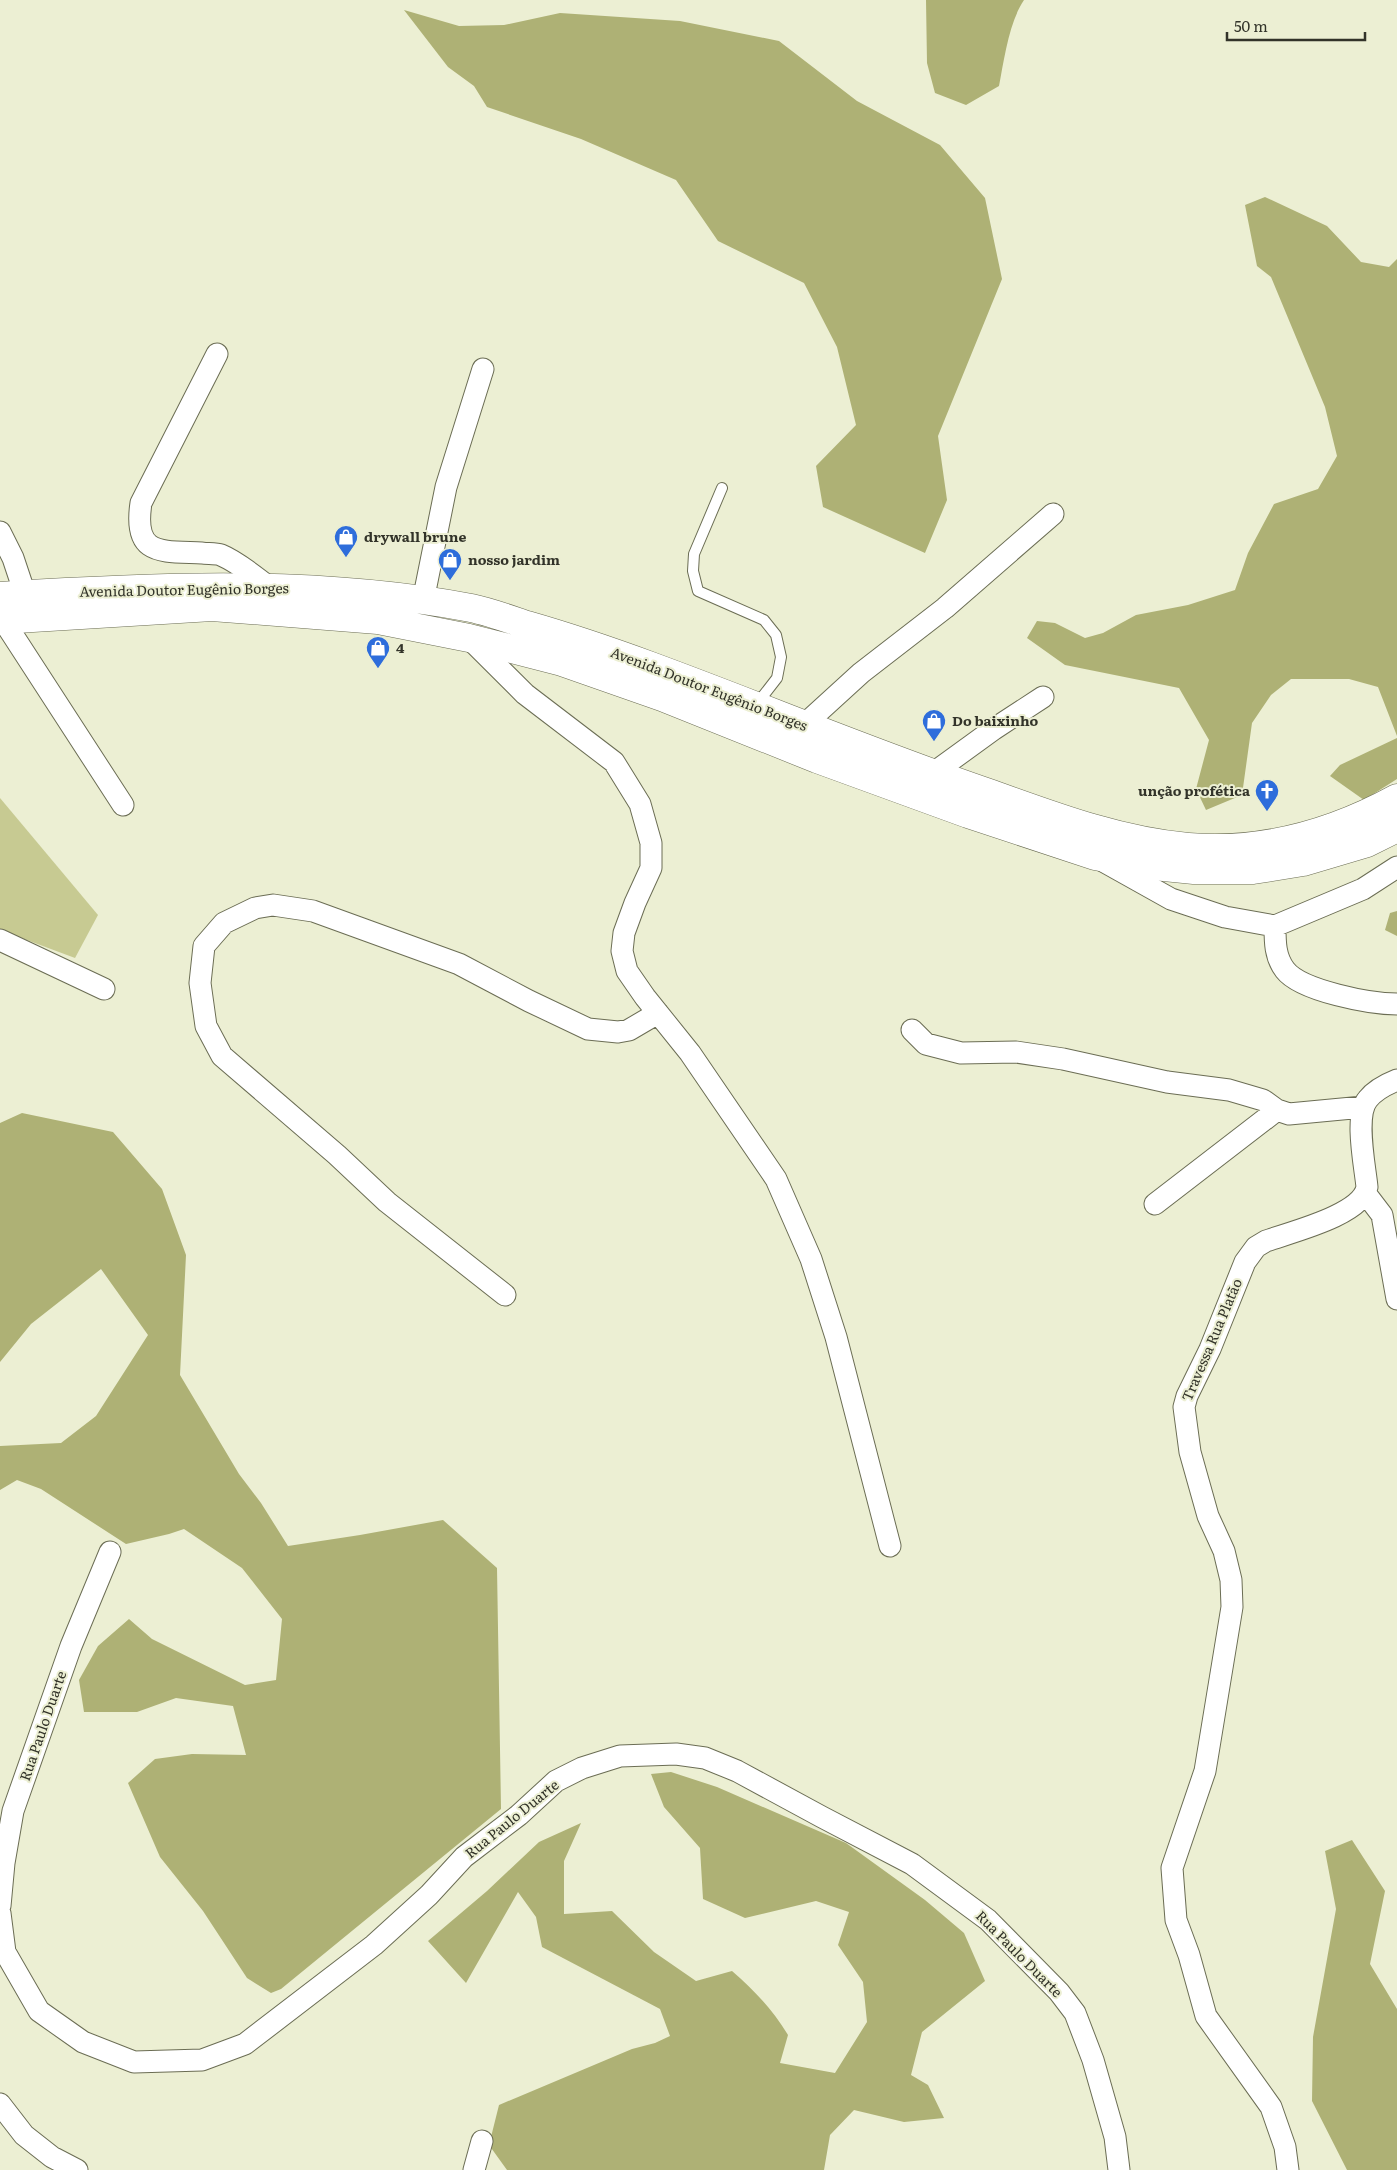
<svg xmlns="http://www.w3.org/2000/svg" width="1397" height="2170" font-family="Literata,serif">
	<rect width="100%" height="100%" fill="#ecefd3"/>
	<path fill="#c7ca92" d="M 0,798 L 98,915 L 75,958 L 0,930 Z"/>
	<path fill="#aeb175" d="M 926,0 L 1024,0 C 1009,22 1004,60 999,86 L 966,105 L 935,93 L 927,63 Z
		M 404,10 L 459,26 L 504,25 L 560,13 L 680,21 L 779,41 L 857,101 L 940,145 L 985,198 L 1002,279 L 938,436 L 947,500 L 925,553 L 823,507 L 816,466 L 856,425 L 837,347 L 804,283 L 718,241 L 676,180 L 581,139 L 487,107 L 474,86 L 448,67 Z
		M 1265,197 L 1327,226 L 1361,262 L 1389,267 L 1397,259 L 1397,736 L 1378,687 L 1349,679 L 1291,679 L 1271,695 L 1252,723 L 1242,795 L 1206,810 L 1196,789 L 1209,740 L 1179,688 L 1065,665 L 1027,638 L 1037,621 L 1055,623 L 1085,638 L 1103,633 L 1136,615 L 1188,605 L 1235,590 L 1248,553 L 1274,504 L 1318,489 L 1337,456 L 1325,407 L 1271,277 L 1257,266 L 1245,205 Z
		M 1397,738 L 1397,779 L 1364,800 L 1330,776 L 1340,765 Z
		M 1397,911 L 1397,936 L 1385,930 L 1390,913 Z
		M 22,1113 L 113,1132 L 162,1189 L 186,1255 L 180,1375 L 239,1474 L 261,1503 L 288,1546 L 360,1535 L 443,1520 L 497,1568 L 501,1809 L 281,1989 L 271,1993 L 247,1978 L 203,1911 L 160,1857 L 128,1783 L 155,1759 L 192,1754 L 246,1755 L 233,1706 L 176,1698 L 137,1712 L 84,1712 L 79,1680 L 98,1646 L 129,1619 L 152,1639 L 245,1685 L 276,1680 L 282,1619 L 242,1568 L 184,1529 L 169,1534 L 126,1544 L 41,1489 L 17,1480 L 0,1490 L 0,1446 L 61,1443 L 96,1416 L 148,1335 L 101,1269 L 31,1324 L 0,1362 L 0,1123 Z
		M 671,1772 L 717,1787 L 846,1843 L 925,1900 L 964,1933 L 985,1981 L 922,2032 L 911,2075 L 928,2085 L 944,2118 L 904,2122 L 854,2110 L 830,2135 L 824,2170 L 507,2170 L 489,2145 L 499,2105 L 632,2049 L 655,2043 L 670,2036 L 660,2009 L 542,1947 L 536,1917 L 518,1892 L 466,1983 L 428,1941 L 487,1891 L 539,1842 L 581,1823 L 564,1861 L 564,1914 L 612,1911 L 654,1952 L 696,1981 L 732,1971 C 754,1990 773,2010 788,2035 L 780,2063 L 835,2073 L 867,2022 L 863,1982 L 838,1945 L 849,1912 L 816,1901 L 745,1918 L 703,1899 L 700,1848 L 664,1807 L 651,1774 Z
		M 1352,1840 L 1385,1891 L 1370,1964 L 1397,2009 L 1397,2170 L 1347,2170 L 1312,2101 L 1313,2037 L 1336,1909 L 1325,1851 Z"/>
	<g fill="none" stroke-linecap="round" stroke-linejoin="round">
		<g stroke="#6b6d54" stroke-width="12">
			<path id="lane" d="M 722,488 L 694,554 L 693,571 L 698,591 L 764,620 L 776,635 L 781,657 L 777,678 L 756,705"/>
		</g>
		<g stroke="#6b6d54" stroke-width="23">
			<path id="street" d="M 217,354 L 141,503 C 133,556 160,551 202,553 C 207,554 215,553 221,555 C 238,562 254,576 269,587
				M 0,532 L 13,558 L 25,594
				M 423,601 L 446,487 L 483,369
				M 3,620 L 123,805
				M 469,638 L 525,694 L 614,762 L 640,804 L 651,843 L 651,868 L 635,903 L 624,933 L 622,951 L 627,971 L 645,997 L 690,1053 L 776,1179 L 811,1259 L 836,1337 L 890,1546
				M 804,725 L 861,673 L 945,608 L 1053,514
				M 932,774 L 994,729 L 1043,697
				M 1103,861 L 1171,899 L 1225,917 L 1275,926 L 1363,889 L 1397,867
				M 1275,926 C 1275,942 1275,957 1285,970 C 1301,991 1371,1004 1397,1004
				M 0,940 L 104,989
				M 912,1030 L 926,1044 L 961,1053 L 1016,1052 L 1063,1059 L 1167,1082 L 1229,1090 L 1263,1100 L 1277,1110 L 1289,1114 L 1363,1107
				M 1366,1194 L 1382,1215 L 1397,1299
				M 1155,1204 L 1277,1110
				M 505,1295 L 387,1202 L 337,1155 L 222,1056 L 206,1026 L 200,983 L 204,946 L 224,923 L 255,908 L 273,905 L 313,911 L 459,964 L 529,1001 L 588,1029 L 618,1032 L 629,1030 L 658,1013
				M 0,1906 L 4,1863 L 13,1811 L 71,1646 L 110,1552
				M 0,1913 L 5,1952 L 39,2011 L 83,2042 L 134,2062 L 202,2060 L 245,2044 L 374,1945 L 429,1895 L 464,1857 L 519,1815 L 556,1781 L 582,1768 L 620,1756 L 676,1754 L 705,1758 L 737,1771 L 822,1817 L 912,1864 L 988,1920 L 1059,1992 L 1075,2013 L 1093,2060 L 1115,2137 L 1119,2170
				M 0,2104 L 24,2135 L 52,2157 L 77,2170
				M 474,2170 L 482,2141
				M 1288,2170 L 1285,2147 L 1271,2107 L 1206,2016 L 1189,1955 L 1176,1920 L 1172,1868 L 1205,1771 L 1232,1607 L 1231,1580 L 1224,1551 L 1208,1516 L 1190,1452 L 1184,1407 L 1187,1396 L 1210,1349 L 1245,1262 L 1256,1247 L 1266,1241 C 1291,1232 1362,1215 1367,1187 C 1365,1166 1354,1115 1368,1099 C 1375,1090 1387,1084 1397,1080"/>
		</g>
		<g stroke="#6b6d54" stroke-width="29">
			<path id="highway" d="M 0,596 C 157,586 316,579 471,608 C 490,612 509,619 527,625 C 569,637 610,651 651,666 C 765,708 877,755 992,794 C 1056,817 1120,841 1188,847 C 1262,853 1333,833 1397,798
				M 0,620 L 212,607 L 378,620 L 469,638 L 562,662 L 662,697 L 817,759 L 968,814 L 1095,856 L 1144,865 L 1194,870 L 1253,870 L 1303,862 L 1367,843 L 1397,828"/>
		</g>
		<use href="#lane" stroke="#fff" stroke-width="10"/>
		<use href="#street" stroke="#fff" stroke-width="21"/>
		<use href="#highway" stroke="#fff" stroke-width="28"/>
	</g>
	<defs>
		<g id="shop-pin" transform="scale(1.25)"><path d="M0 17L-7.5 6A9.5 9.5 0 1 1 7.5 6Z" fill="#2e6ddb" stroke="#ecefd3"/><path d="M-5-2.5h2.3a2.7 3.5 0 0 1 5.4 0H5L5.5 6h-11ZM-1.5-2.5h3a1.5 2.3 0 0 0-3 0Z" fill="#fff"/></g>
		<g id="church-pin" transform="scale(1.25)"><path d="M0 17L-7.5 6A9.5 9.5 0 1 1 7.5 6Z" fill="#2e6ddb" stroke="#ecefd3"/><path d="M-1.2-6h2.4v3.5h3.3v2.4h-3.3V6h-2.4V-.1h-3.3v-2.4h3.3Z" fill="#fff"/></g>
	</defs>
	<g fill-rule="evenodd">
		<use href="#shop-pin" x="346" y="537"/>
		<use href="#shop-pin" x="450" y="560"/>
		<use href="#shop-pin" x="378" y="648"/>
		<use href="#shop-pin" x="934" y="721"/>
		<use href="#church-pin" x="1267" y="791"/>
	</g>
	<g text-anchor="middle" stroke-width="4" stroke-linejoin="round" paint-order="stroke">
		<g font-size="14" font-weight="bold" fill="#323329" stroke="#ecefd3" text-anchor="start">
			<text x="364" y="542">drywall brune</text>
			<text x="468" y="565">nosso jardim</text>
			<text x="396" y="653">4</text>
			<text x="952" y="726">Do baixinho</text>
			<text x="1250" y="796" text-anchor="end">unção profética</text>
		</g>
		<g font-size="14" fill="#323329" stroke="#ecefd3">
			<text transform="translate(184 590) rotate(-1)" y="5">Avenida Doutor Eugênio Borges</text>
			<text transform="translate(709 689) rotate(21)" y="5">Avenida Doutor Eugênio Borges</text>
			<text transform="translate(1212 1340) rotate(-67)" y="5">Travessa Rua Platão</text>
			<text transform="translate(43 1726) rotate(-71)" y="5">Rua Paulo Duarte</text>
			<text transform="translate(512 1819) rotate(-39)" y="5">Rua Paulo Duarte</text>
			<text transform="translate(1019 1954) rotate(45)" y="5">Rua Paulo Duarte</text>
		</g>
	</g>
	<path d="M1227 32v8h138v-8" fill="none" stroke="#323329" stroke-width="2.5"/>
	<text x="1234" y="32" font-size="15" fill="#323329" stroke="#ecefd3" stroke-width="4" paint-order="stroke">50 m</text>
</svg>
